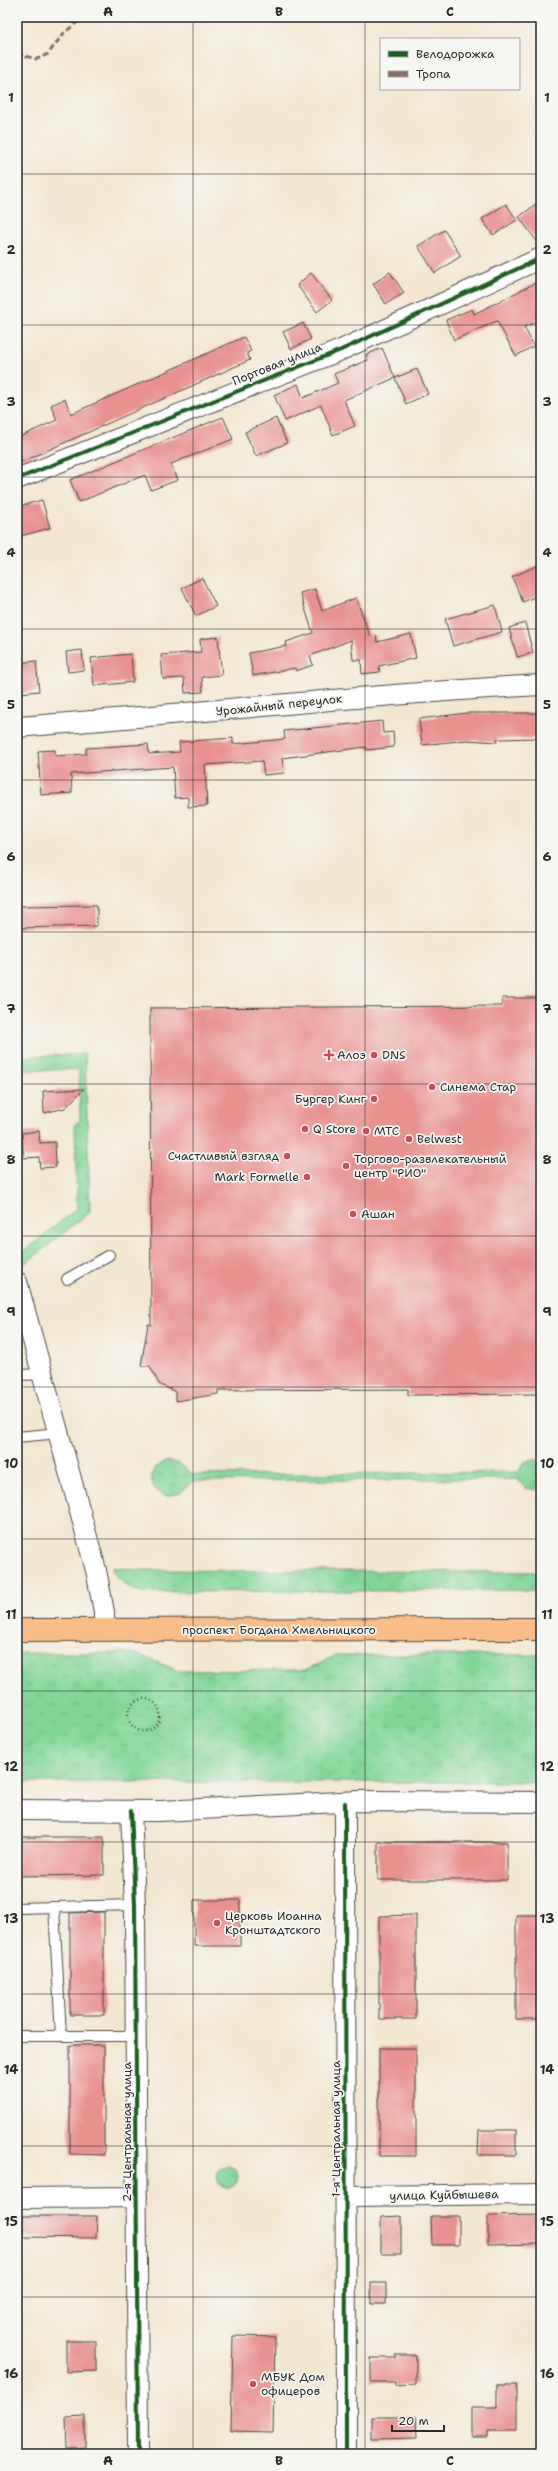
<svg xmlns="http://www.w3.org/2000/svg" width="558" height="2471" font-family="'Shantell Sans',sans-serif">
	<defs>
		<pattern id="grass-tufts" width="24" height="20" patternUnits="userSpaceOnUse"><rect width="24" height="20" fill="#83d698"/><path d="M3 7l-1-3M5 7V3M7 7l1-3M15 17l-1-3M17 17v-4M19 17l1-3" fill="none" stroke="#71b883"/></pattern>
	</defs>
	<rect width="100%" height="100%" fill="#f6f6f2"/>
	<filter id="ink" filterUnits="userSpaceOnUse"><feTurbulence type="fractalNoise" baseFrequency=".025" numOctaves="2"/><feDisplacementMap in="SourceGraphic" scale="8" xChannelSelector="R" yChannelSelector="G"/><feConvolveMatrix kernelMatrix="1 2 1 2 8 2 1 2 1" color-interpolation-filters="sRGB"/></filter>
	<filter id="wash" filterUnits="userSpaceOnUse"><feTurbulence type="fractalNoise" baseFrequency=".012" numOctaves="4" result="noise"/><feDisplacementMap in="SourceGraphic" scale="16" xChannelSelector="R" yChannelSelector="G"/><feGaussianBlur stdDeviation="0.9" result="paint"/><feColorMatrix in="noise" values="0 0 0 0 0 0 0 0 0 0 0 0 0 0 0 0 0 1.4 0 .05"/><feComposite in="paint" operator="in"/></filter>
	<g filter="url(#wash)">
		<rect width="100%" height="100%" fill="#f3e7d2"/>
		<path fill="url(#grass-tufts)" stroke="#578062" d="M 85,1054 L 90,1212 L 22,1266 L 19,1256 L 77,1208 L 75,1124 L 80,1121 L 79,1069 L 17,1071 L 17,1057 Z
			M 537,1459 L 537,1490 L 525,1488 L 518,1479 L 193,1481 L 180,1493 L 166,1496 C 153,1491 149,1482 154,1469 L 165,1461 L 179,1463 L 193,1475 L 518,1472 L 524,1462 Z
			M 112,1567 L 133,1570 L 541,1572 L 541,1590 L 141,1592 C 126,1588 118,1580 112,1567 Z
			M 17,1653 L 134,1653 L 179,1671 L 305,1670 L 337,1655 L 541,1655 L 541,1797 L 533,1782 L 17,1782 Z
			M216 2177a11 11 0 1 1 22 0a11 11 0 1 1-22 0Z"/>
		<g id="blocks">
			<path fill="#e8918f" d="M 541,200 L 541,247 L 519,217 Z
				M 506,204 L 517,220 L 493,235 L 482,219 Z
				M 444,230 L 461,256 L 435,273 L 418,246 Z
				M 390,272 L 404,293 L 386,304 L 373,284 Z
				M 311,273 L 332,300 L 317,312 L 297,285 Z
				M 541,280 L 541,320 L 524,327 L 534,346 L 516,356 L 497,321 L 454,340 L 446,320 L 472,309 L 474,314 Z
				M 303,323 L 311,339 L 291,349 L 283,332 Z
				M 244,337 L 251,351 L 247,353 L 250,360 L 17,464 L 17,438 L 57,420 L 51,405 L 65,399 L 71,414 Z
				M 382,348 L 395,378 L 344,400 L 355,426 L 333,435 L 321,405 L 285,421 L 274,395 L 298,384 L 303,398 L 338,383 L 334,374 L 368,360 L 366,355 Z
				M 417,369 L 428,394 L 406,404 L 395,378 Z
				M 223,417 L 233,439 L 171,464 L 178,480 L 151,490 L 145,475 L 79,502 L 70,480 Z
				M 276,418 L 287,443 L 256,456 L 245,432 Z
				M 42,500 L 50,528 L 17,537 L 17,507 Z
				M 541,564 L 541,594 L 523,602 L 512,577 Z
				M 202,578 L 216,606 L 196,616 L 182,588 Z
				M 315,589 L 322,611 L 356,598 L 370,636 L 376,635 L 377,642 L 411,634 L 416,658 L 379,666 L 380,672 L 362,674 L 361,660 L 353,660 L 351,640 L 310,656 L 313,665 L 296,671 L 295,668 L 253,676 L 249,653 L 287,646 L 286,642 L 313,633 L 300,593 Z
				M 495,605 L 502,632 L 453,646 L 445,619 Z
				M 525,623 L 533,653 L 517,657 L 509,628 Z
				M 218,637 L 222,675 L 202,677 L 203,692 L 185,693 L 184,678 L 163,679 L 161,655 L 201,652 L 200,639 Z
				M 82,650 L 84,670 L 68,672 L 66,652 Z
				M 131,654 L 133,682 L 94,686 L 91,658 Z
				M 36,661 L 39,691 L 21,693 L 18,663 Z
				M 467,713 L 539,713 L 539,738 L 497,739 L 497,742 L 467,740 L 422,745 L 419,719 Z
				M 382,721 L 383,733 L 393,732 L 394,747 L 367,750 L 366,747 L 282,758 L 284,773 L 264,775 L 262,761 L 205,765 L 207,806 L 188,807 L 188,797 L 175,798 L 173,767 L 71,774 L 72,793 L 41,795 L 38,751 L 55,750 L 55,756 L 86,754 L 86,748 L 148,744 L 149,754 L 180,752 L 179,742 L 233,738 L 233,744 L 285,739 L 284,731 Z
				M 97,905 L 97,926 L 17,928 L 17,906 Z
				M 502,998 L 541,998 L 541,1394 L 408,1395 L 408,1389 L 218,1390 L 218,1394 L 176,1401 L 176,1392 L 159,1384 L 150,1366 L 141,1366 L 148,1324 L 151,1325 L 150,1008 L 502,1006 Z
				M 84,1089 L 65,1108 L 44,1113 L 43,1091 Z
				M 39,1131 L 40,1143 L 55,1142 L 56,1167 L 40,1168 L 39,1157 L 24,1158 L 22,1133 Z
				M 17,1837 L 104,1837 L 104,1875 L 17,1876 Z
				M 378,1842 L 507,1842 L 507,1880 L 378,1880 Z
				M 194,1900 L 240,1900 L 240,1946 L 194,1946 Z
				M 104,1912 L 104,2015 L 70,2015 L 70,1913 Z
				M 416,1915 L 416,2019 L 379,2019 L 379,1916 Z
				M 516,1915 L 541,1915 L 541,2019 L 516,2019 Z
				M 70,2045 L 104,2045 L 104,2155 L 70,2154 Z
				M 379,2048 L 416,2048 L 416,2156 L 379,2156 Z
				M 479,2130 L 516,2130 L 516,2155 L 478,2155 Z
				M 541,2215 L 541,2244 L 488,2245 L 488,2216 Z
				M 23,2216 L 97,2216 L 96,2238 L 23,2237 Z
				M 401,2216 L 401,2254 L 381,2254 L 381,2217 Z
				M 431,2216 L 459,2216 L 459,2245 L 432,2245 Z
				M 371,2283 L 386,2283 L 386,2304 L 371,2304 Z
				M 233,2336 L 275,2337 L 273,2432 L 231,2431 Z
				M 66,2341 L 96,2341 L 96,2371 L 66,2372 Z
				M 395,2355 L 416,2355 L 416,2385 L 395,2386 L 395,2382 L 371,2382 L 371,2358 L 395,2358 Z
				M 497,2385 L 517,2385 L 517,2431 L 488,2431 L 488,2437 L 471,2437 L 471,2407 L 497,2407 Z
				M 85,2416 L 85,2447 L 67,2448 L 66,2417 Z
				M 372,2417 L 416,2417 L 417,2438 L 372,2439 Z"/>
		</g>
	</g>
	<g filter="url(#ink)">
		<use href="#blocks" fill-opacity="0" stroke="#494744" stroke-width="1"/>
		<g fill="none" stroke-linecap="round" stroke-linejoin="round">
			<g stroke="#494744" stroke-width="12">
				<path id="service" d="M 67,1279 L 109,1255
					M 17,1375 L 43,1374
					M 17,1437 L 59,1433
					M 54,1907 L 61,2036
					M 17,1908 L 135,1905
					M 18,2036 L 136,2036"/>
			</g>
			<g stroke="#494744" stroke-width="22">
				<path id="minor" d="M 17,479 L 341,350 L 541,258
					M 17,727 C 192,714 366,694 541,685
					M 17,1282 L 96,1570 L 104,1612 L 104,1629
					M 345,1803 L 346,2454
					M 17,1810 L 160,1811 L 360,1801 L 541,1802
					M 131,1811 L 135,1905 L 138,2454
					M 346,2196 L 541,2194
					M 17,2198 L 137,2197"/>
			</g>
			<g stroke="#494744" stroke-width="24">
				<path id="primary" d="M 17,1630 L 541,1629"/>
			</g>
			<path stroke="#494744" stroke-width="2.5" stroke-dasharray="1 3" stroke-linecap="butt" d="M128 1715a16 16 0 1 1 32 0a16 16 0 1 1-32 0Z"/>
			<use href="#service" stroke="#fff" stroke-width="10"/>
			<use href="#minor" stroke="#fff" stroke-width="20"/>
			<use href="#primary" stroke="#f8bd89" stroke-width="22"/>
			<path stroke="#8d6e63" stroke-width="3" stroke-dasharray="6 3" stroke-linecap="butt" d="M 17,54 L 37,59 L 48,54 L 64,33 L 84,17"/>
			<g stroke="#f6f6f2" stroke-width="6">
				<path id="cycleway" d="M 17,479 L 341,350 L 541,258
					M 345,1803 L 346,2454
					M 131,1811 L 135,1905 L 138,2454"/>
			</g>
			<use href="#cycleway" stroke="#1b5e20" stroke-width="4"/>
		</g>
	</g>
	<path fill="none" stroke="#2b2b2b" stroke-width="1" stroke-opacity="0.55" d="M 193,17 L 193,2454M 365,17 L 365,2454M 17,174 L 541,174M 17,325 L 541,325M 17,477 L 541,477M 17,629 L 541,629M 17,780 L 541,780M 17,932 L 541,932M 17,1084 L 541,1084M 17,1236 L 541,1236M 17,1387 L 541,1387M 17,1539 L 541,1539M 17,1691 L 541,1691M 17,1842 L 541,1842M 17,1994 L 541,1994M 17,2146 L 541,2146M 17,2297 L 541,2297"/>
	<g fill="#d1495b" stroke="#f6f6f2" stroke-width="1.5">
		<path d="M327 1049h4v4h4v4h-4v4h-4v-4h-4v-4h4z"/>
		<circle cx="374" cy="1055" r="4"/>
		<circle cx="432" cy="1087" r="4"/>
		<circle cx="374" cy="1099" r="4"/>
		<circle cx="305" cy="1129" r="4"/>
		<circle cx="366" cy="1131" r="4"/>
		<circle cx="409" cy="1139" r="4"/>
		<circle cx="287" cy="1156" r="4"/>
		<circle cx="346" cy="1166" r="4"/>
		<circle cx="307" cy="1177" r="4"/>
		<circle cx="353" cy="1214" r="4"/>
		<circle cx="217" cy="1923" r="4"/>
		<circle cx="253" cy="2384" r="4"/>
	</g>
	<g text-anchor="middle" stroke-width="3.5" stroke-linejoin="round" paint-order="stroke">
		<g font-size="12" fill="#2b2b2b" stroke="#f6f6f2">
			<text transform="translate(277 364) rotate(-22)" y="4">Портовая улица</text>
			<text transform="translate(279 705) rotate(-6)" y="4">Урожайный переулок</text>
			<text x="279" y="1634">проспект Богдана Хмельницкого</text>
			<text transform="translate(336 2129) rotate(-90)" y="4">1-я Центральная улица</text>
			<text transform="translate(127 2132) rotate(-90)" y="4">2-я Центральная улица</text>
			<text transform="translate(444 2195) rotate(-1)" y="4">улица Куйбышева</text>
		</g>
		<g font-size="12" fill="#2b2b2b" stroke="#f6f6f2" text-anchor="start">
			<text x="337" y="1059">Алоэ</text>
			<text x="382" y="1059">DNS</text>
			<text x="440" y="1091">Синема Стар</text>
			<text x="366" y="1103" text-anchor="end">Бургер Кинг</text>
			<text x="313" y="1133">Q Store</text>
			<text x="374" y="1135">МТС</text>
			<text x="417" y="1143">Belwest</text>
			<text x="279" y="1160" text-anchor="end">Счастливый взгляд</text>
			<text x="354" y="1163">Торгово-развлекательный<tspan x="354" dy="14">центр "РИО"</tspan></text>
			<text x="299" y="1181" text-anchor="end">Mark Formelle</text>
			<text x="361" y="1218">Ашан</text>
			<text x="225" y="1920">Церковь Иоанна<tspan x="225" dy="14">Кронштадтского</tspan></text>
			<text x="261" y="2381">МБУК Дом<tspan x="261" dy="14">офицеров</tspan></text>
		</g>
	</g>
	<rect width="558" height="2471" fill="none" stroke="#f6f6f2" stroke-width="44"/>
	<rect x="380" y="38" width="140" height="52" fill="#f6f6f2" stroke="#a5a5a2"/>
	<rect x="388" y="51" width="20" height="6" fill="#1b5e20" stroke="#a5a5a2"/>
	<text x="416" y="58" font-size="12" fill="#2b2b2b">Велодорожка</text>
	<rect x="388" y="71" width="20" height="6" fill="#8d6e63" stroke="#a5a5a2"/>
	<text x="416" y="78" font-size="12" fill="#2b2b2b">Тропа</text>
	<path d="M392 2425v6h52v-6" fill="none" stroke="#2b2b2b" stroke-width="2"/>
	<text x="398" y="2425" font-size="12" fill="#2b2b2b" stroke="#f6f6f2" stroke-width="3" paint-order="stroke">20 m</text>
	<rect x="22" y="22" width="514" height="2427" fill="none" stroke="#2b2b2b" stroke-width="1.5"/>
	<g font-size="13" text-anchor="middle" font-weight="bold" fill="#2b2b2b">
		<text x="108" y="16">A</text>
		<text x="279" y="16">B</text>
		<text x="450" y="16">C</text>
		<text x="11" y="102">1</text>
		<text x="547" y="102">1</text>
		<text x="11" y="254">2</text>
		<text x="547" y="254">2</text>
		<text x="11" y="406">3</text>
		<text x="547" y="406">3</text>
		<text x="11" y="557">4</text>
		<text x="547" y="557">4</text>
		<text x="11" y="709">5</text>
		<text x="547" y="709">5</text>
		<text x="11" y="861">6</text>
		<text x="547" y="861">6</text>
		<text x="11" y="1013">7</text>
		<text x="547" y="1013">7</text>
		<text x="11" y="1164">8</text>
		<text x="547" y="1164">8</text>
		<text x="11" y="1316">9</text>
		<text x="547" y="1316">9</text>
		<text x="11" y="1468">10</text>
		<text x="547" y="1468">10</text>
		<text x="11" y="1619">11</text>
		<text x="547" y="1619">11</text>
		<text x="11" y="1771">12</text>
		<text x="547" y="1771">12</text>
		<text x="11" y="1923">13</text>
		<text x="547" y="1923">13</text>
		<text x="11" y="2074">14</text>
		<text x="547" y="2074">14</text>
		<text x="11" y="2226">15</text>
		<text x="547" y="2226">15</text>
		<text x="11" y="2378">16</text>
		<text x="547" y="2378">16</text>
		<text x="108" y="2465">A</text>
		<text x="279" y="2465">B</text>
		<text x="450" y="2465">C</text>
	</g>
</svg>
